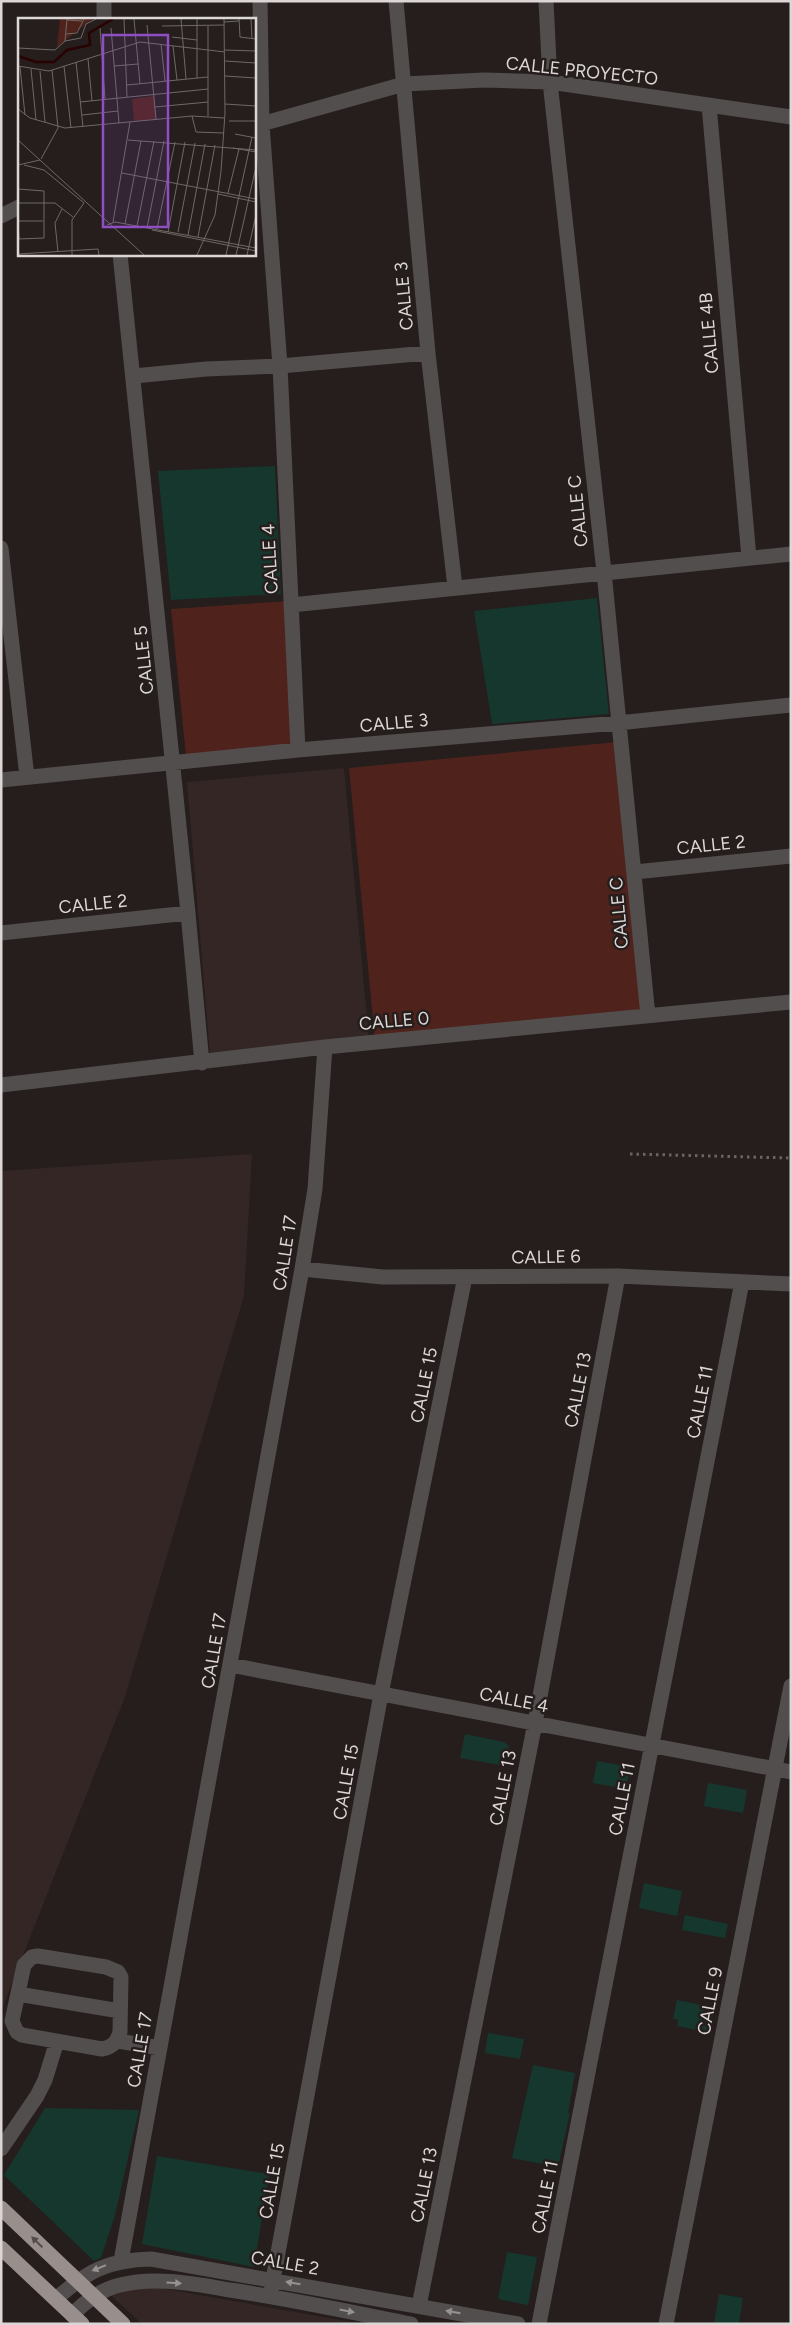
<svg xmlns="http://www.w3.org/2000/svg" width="792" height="2325" font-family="Figtree,sans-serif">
	<rect width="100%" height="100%" fill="#251e1d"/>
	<path fill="#332624" d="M 344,768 L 369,1039 L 210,1055 L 187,782 Z
		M 252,1154 L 244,1296 L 125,1697 L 1,2011 L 1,1171 Z
		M 132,2283 L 363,2324 L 142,2324 L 105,2290 Z"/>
	<path fill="#4f231c" d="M 288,601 L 297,753 L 187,765 L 171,609 Z
		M 617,742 L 643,1011 L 375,1040 L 349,768 Z"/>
	<path fill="#16372e" d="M 275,466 L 281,594 L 171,600 L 158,471 Z
		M 597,598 L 609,714 L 492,724 L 474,611 Z
		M 465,1734 L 504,1742 L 509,1746 L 505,1766 L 460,1758 Z
		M 597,1761 L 630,1767 L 626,1789 L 593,1783 Z
		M 708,1783 L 747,1790 L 743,1813 L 704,1806 Z
		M 644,1883 L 682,1891 L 677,1916 L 639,1908 Z
		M 685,1915 L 728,1924 L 725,1938 L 682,1930 Z
		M 677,2000 L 711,2007 L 706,2032 L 677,2026 L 678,2020 L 673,2019 Z
		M 488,2033 L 524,2039 L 520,2059 L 485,2053 Z
		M 533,2065 L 575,2073 L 568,2113 L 570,2113 L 558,2167 L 512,2158 Z
		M 45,2108 L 139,2110 L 115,2215 L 101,2258 L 94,2261 L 4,2175 Z
		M 157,2156 L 269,2174 L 254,2267 L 142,2244 Z
		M 507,2252 L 537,2257 L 528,2305 L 498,2299 Z
		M 719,2294 L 743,2298 L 739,2324 L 714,2324 Z"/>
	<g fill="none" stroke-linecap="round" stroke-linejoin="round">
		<path stroke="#6a6463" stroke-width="3" stroke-dasharray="2.5 4" stroke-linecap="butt" d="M 630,1154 L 791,1158"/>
		<path stroke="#524e4e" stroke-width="15" d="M 104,1 L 104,19
			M 260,1 L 262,124 L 280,366 L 298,750
			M 396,1 L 428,353 L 455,587
			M 546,1 L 550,82 L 604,572 L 648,1016
			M 709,105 L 749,558
			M 254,126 L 404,84 L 484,80 L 550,82 L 791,117
			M 1,216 L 19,207
			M 120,254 L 188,913 L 202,1063
			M 134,376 L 206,369 L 280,366 L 428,353
			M 1,548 L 27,777
			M 291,605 L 791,554
			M 1,780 L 298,750 L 618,723 L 791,705
			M 635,872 L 791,856
			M 1,933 L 188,913
			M 1,1085 L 325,1047 L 791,1002
			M 302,1269 L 383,1277 L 618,1276 L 791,1284
			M 230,1665 L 791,1772
			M 38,1956 L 106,1967 L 118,1972 L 121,1977 L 120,2032 C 117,2042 113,2047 102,2049 L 22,2035 L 17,2032 L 12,2021 L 24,1965 L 32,1957 Z
			M 18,1994 L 120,2011
			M 118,2041 L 160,2048
			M 1,2149 L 37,2096 L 45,2080 L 57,2041
			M 121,2261 L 302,1269 L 315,1189 L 325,1047
			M 270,2296 L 381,1694 L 465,1277
			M 56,2299 C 87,2271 108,2260 151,2259 L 518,2324
			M 419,2306 L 535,1723 L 618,1276
			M 72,2315 C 86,2301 100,2290 120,2285 C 155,2276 195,2284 230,2290 C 291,2299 351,2312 411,2324
			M 539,2324 L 742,1282
			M 666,2324 L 791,1686"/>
		<path stroke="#988e8c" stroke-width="15" d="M 1,2208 L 123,2324
			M 1,2248 L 82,2324"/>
	</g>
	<defs><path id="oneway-solid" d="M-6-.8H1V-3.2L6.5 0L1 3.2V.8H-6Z" transform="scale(1.25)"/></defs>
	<use fill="#534b49" href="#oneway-solid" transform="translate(37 2242) rotate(-136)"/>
	<g fill="#979292">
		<use href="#oneway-solid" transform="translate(99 2268) rotate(158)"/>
		<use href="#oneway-solid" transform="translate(174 2283) rotate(4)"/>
		<use href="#oneway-solid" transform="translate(293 2283) rotate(-170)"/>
		<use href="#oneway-solid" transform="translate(347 2311) rotate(11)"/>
		<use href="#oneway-solid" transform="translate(453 2312) rotate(-170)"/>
	</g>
	<g text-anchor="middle" stroke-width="5" stroke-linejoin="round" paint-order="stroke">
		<g font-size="18" fill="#dcd7d6" stroke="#251e1d">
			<text transform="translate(582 71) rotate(6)" y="6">CALLE PROYECTO</text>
			<text transform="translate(404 296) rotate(-95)" y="6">CALLE 3</text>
			<text transform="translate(709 333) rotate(-95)" y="6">CALLE 4B</text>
			<text transform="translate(578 511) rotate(-96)" y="6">CALLE C</text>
			<text transform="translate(270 559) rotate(-93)" y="6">CALLE 4</text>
			<text transform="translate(144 660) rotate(-96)" y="6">CALLE 5</text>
			<text transform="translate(394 723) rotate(-5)" y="6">CALLE 3</text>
			<text transform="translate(711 845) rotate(-6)" y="6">CALLE 2</text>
			<text transform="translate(93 904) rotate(-6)" y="6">CALLE 2</text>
			<text transform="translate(619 913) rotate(-95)" y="6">CALLE C</text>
			<text transform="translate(394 1021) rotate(-5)" y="6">CALLE 0</text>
			<text transform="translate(285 1253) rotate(-81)" y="6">CALLE 17</text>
			<text transform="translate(546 1257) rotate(-1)" y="6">CALLE 6</text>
			<text transform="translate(424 1385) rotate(-79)" y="6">CALLE 15</text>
			<text transform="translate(578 1390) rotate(-79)" y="6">CALLE 13</text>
			<text transform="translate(700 1402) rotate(-79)" y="6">CALLE 11</text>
			<text transform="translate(214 1651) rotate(-80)" y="6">CALLE 17</text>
			<text transform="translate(514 1700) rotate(11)" y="6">CALLE 4</text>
			<text transform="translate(346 1782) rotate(-80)" y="6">CALLE 15</text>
			<text transform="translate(503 1788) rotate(-79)" y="6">CALLE 13</text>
			<text transform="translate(622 1799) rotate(-79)" y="6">CALLE 11</text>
			<text transform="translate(710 2001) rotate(-79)" y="6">CALLE 9</text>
			<text transform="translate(140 2050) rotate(-80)" y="6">CALLE 17</text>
			<text transform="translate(272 2181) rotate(-80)" y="6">CALLE 15</text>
			<text transform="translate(424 2185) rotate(-79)" y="6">CALLE 13</text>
			<text transform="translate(545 2197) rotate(-79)" y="6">CALLE 11</text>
			<text transform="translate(285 2263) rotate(10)" y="6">CALLE 2</text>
		</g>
	</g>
	<g transform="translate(18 18)">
		<rect width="238" height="238" fill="#251e1d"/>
		<path d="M 42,1 L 74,1 L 39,29 ZM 136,78 L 138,101 L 116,103 L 114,81 Z" fill="#4f231c"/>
		<path fill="none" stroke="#280301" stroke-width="2.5" d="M 0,38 L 18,44 L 36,44 L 49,32 L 72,27 L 71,15 L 95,1"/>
		<path fill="none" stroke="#6e6867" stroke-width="1" d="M 106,1 L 109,79M 116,1 L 122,66M 163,1 L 168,61M 179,1 L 179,60M 221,1 L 222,19 L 238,21M 233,1 L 234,21M 49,2 L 64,3M 206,4 L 221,3M 129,7 L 138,101M 144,8 L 206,7M 190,8 L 190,98M 82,10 L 87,81M 93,10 L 101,105M 48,16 L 59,15 L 66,1M 154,19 L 179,22M 47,23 L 49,1M 143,26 L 147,63M 155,28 L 159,62M 0,30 L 37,32 L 47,23 L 63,20 L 68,6 L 78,1M 207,32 L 238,33M 70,41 L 74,83M 207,43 L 238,45M 58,44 L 65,109M 0,48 L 31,53 L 122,24 L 207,34M 46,48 L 53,110M 96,48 L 120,46M 2,49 L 7,97M 13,51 L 18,102M 22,53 L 27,104M 207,58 L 238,60M 109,67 L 190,59M 62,84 L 190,71M 207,86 L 238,88M 137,89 L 190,84M 0,91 L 12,100 L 47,110 L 174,98 L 206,100M 64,97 L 100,93M 174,98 L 178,114 L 206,115M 211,103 L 238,103M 217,116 L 238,120M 0,122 L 126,237M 110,122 L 238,132M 215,130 L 238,134M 23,141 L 40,110 L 34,52M 0,147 L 22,142M 6,147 L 26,152 L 66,185M 104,155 L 238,181M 0,171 L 26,173 L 26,220 L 0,221M 210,175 L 221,131M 200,176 L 238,184M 0,185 L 37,185 L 55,199M 0,203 L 25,203M 0,203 L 1,221M 95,204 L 112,104M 107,206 L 123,123M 89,207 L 97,204 L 238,230M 119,208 L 136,123M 129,210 L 146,123M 139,211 L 157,124M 134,212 L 238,233M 150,214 L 167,124M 160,214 L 177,125M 170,217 L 187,126M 180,219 L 197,127M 40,234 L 37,205 L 44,191M 0,236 L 80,231 L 81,237M 54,237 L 54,202 L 66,185M 179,237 L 197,197 L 203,153 L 207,95 L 206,1M 208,237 L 234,119M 218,237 L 238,149M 229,237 L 238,197"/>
		<path fill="#8e4ec4" fill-opacity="0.15" stroke="#8e4ec4" stroke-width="2.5" d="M 85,17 L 150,17 L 150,209 L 85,209 Z"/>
		<rect width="238" height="238" fill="none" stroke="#dcd7d6" stroke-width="2.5"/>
	</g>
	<rect width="792" height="2325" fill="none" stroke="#dcd7d6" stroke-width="5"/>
</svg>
